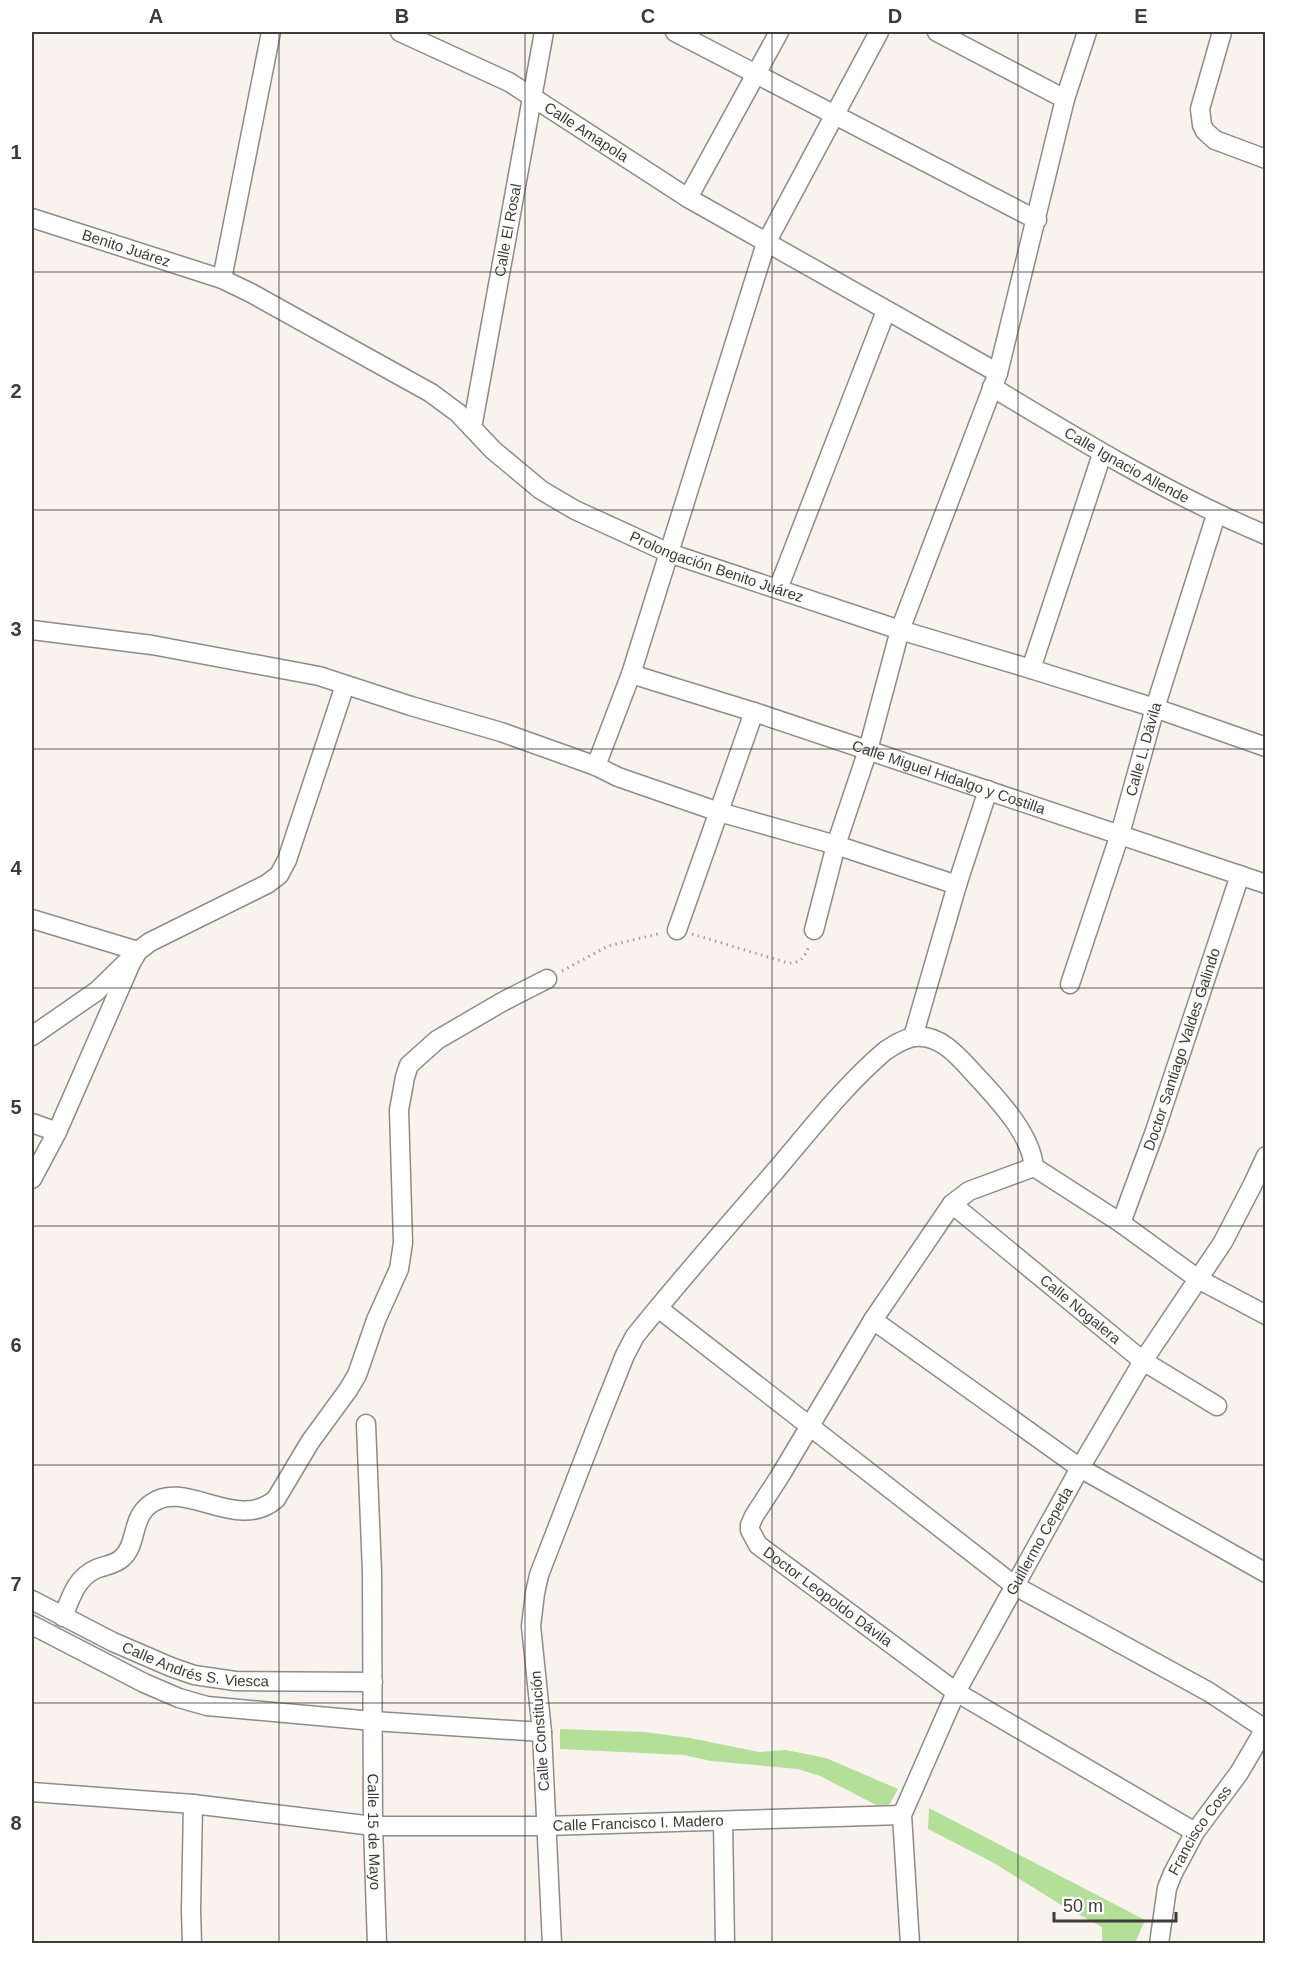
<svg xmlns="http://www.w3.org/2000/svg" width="1297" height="1975" font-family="Helvetica,sans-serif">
	<rect width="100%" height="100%" fill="#f8f3ed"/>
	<path fill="#b4df98" d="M 560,1729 L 644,1732 L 690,1738 L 759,1752 L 786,1750 L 826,1758 L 898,1789 L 888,1807 L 876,1805 L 820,1776 L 798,1769 L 711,1761 L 684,1755 L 560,1749 Z
		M 929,1808 L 1145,1920 L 1135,1943 L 1102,1943 L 1102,1927 L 1058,1903 L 994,1863 L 928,1829 Z"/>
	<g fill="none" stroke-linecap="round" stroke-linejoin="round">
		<g stroke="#8f8b86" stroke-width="21">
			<g id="minor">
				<path id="s1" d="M 400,32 L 509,82 L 688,198 L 998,373"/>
				<path d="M 675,32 L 1037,220"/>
				<path d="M 937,32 L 1065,99"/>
				<path d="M 1222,32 L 1200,109 L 1202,125 L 1205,131 L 1215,140 L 1266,159"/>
				<path d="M 688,198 L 779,32"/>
				<path id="s2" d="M 32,218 L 222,279 L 251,293 L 431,393 L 458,413 L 493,450 L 541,490 L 575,510 L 669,553 L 900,630 L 1031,669 L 1155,708 L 1266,747"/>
				<path d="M 222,279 L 271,32"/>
				<path id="s3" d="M 992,387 C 1081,441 1170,495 1266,535"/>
				<path id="s4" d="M 472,428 L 544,32"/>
				<path d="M 778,589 L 886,311"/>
				<path d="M 32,630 L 152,645 L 319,676 L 411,706 L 501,732 L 596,766 L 618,777 L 719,812 L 836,845 L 957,885"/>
				<path d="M 1031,669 L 1102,454"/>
				<path id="s5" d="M 631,674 L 754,712 L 1266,884"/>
				<path d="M 596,766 L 631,674 L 766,243 L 879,32"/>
				<path d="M 32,919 L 138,951 L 97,991 L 32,1036"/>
				<path d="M 677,930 L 754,712"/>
				<path d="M 814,930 L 836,845 L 868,750 L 900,630 L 998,373 L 1065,99 L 1087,32"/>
				<path id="s6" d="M 1070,984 L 1120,834 L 1155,708 L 1216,515"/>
				<path d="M 913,1037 L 957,885 L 988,790"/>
				<path d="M 32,1123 L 57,1132"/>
				<path id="s7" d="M 1034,1167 L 969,1191 L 952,1204 L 873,1320 L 780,1476 L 754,1516 L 750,1525 L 750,1530 L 758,1545 L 956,1692 L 1195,1832"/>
				<path d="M 32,1179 L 57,1132 L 131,963 L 138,951 L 150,942 L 267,884 L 279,875 L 287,860 L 345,685"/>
				<path id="s8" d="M 952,1204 L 1143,1361 L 1217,1406"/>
				<path id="s9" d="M 1121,1223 L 1155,1131 L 1240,875"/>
				<path d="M 658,1308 L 1015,1586 L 1209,1692 L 1265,1729"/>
				<path d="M 873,1320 L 1080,1468 L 1266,1573"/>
				<path id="s10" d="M 366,1424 L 372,1572 L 373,1826 L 377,1944"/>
				<path id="s11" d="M 32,1600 L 113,1642 L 171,1667 L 194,1675 L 235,1681 L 373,1682"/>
				<path d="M 63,1617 C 71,1597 76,1578 96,1569 C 105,1565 115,1565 122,1558 C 138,1545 130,1517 152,1503 C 186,1479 237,1533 276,1499 L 310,1442 L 348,1390 L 357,1375 L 376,1320 L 399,1269 L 403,1243 L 399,1110 L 405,1077 L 409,1065 L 437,1040 L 502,1002 L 547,979"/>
				<path d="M 32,1625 L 144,1683 L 179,1698 L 207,1706 L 373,1721 L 542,1732"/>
				<path id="s12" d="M 32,1792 L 193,1804 L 373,1826 L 546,1826 L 902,1815"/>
				<path d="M 723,1821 L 725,1944"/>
				<path d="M 192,1944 L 191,1910 L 193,1804"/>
				<path d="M 552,1944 L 542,1732 L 531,1626 L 535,1593 L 539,1575 L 599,1420 L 625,1355 L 635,1336 C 681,1279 729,1224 777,1169 C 811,1129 845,1085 885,1051 C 894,1045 903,1039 914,1037 C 942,1033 962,1061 980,1080 C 1001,1103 1031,1135 1034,1167 L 1121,1223 L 1198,1279 L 1266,1315"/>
				<path id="s13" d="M 910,1944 L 902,1815 L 956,1692 L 1080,1468 L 1143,1361 L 1223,1242 L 1253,1184 L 1266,1156"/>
				<path id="s14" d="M 1159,1944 L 1167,1888 L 1173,1873 L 1195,1832 L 1239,1773 L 1266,1727"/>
			</g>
		</g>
		<path stroke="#a29f9a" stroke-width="3" stroke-dasharray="1.5 4.5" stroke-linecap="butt" d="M 692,934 L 788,963 C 801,963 804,958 809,946
			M 562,971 L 608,946 L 662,933"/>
		<use href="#minor" stroke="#fff" stroke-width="18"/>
	</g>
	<path fill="none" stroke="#3d3c39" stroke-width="1.5" stroke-opacity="0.55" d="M 279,32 L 279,1944M 525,32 L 525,1944M 772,32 L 772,1944M 1018,32 L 1018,1944M 32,272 L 1266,272M 32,510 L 1266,510M 32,749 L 1266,749M 32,988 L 1266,988M 32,1226 L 1266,1226M 32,1465 L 1266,1465M 32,1703 L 1266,1703"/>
	<g text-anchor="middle" stroke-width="4.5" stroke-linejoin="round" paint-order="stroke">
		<g font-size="15" fill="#3d3c39" stroke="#fff">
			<text dy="5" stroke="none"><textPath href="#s1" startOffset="212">Calle Amapola</textPath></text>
			<text dy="5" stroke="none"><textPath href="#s4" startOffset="201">Calle El Rosal</textPath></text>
			<text dy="5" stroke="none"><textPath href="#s2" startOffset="99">Benito Juárez</textPath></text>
			<text dy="5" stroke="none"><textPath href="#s3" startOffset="156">Calle Ignacio Allende</textPath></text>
			<text dy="5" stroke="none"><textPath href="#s2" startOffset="777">Prolongación Benito Juárez</textPath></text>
			<text dy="5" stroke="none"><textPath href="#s6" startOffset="246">Calle L. Dávila</textPath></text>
			<text dy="5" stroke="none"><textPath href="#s5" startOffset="334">Calle Miguel Hidalgo y Costilla</textPath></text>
			<text dy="5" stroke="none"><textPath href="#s9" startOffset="184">Doctor Santiago Valdes Galindo</textPath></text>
			<text dy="5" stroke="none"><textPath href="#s8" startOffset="166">Calle Nogalera</textPath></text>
			<text dy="5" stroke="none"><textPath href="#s13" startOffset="436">Guillermo Cepeda</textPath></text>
			<text dy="5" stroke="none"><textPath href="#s7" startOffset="579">Doctor Leopoldo Dávila</textPath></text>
			<text dy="5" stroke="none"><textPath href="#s11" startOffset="178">Calle Andrés S. Viesca</textPath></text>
			<text transform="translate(540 1731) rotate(-94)" y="5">Calle Constitución</text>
			<text dy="5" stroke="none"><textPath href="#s12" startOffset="608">Calle Francisco I. Madero</textPath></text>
			<text dy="5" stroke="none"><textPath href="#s14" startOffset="123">Francisco Coss</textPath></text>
			<text dy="5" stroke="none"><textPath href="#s10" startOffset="408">Calle 15 de Mayo</textPath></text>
		</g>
	</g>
	<rect width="1297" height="1975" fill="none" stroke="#ffffff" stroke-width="66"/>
	<path d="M1054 1912v9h122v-9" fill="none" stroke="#3d3c39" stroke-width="3"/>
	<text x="1063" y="1912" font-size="18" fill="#3d3c39" stroke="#ffffff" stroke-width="4.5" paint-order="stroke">50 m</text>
	<rect x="33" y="33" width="1231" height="1909" fill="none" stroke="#3d3c39" stroke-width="2"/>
	<g font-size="20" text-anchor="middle" font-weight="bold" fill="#3d3c39">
		<text x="156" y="23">A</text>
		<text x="402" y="23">B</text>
		<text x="648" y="23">C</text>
		<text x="895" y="23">D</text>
		<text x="1141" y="23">E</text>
		<text x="16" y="159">1</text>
		<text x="16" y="398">2</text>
		<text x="16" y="636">3</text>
		<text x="16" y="875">4</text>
		<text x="16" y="1114">5</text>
		<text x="16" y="1352">6</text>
		<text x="16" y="1591">7</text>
		<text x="16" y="1830">8</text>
	</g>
</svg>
